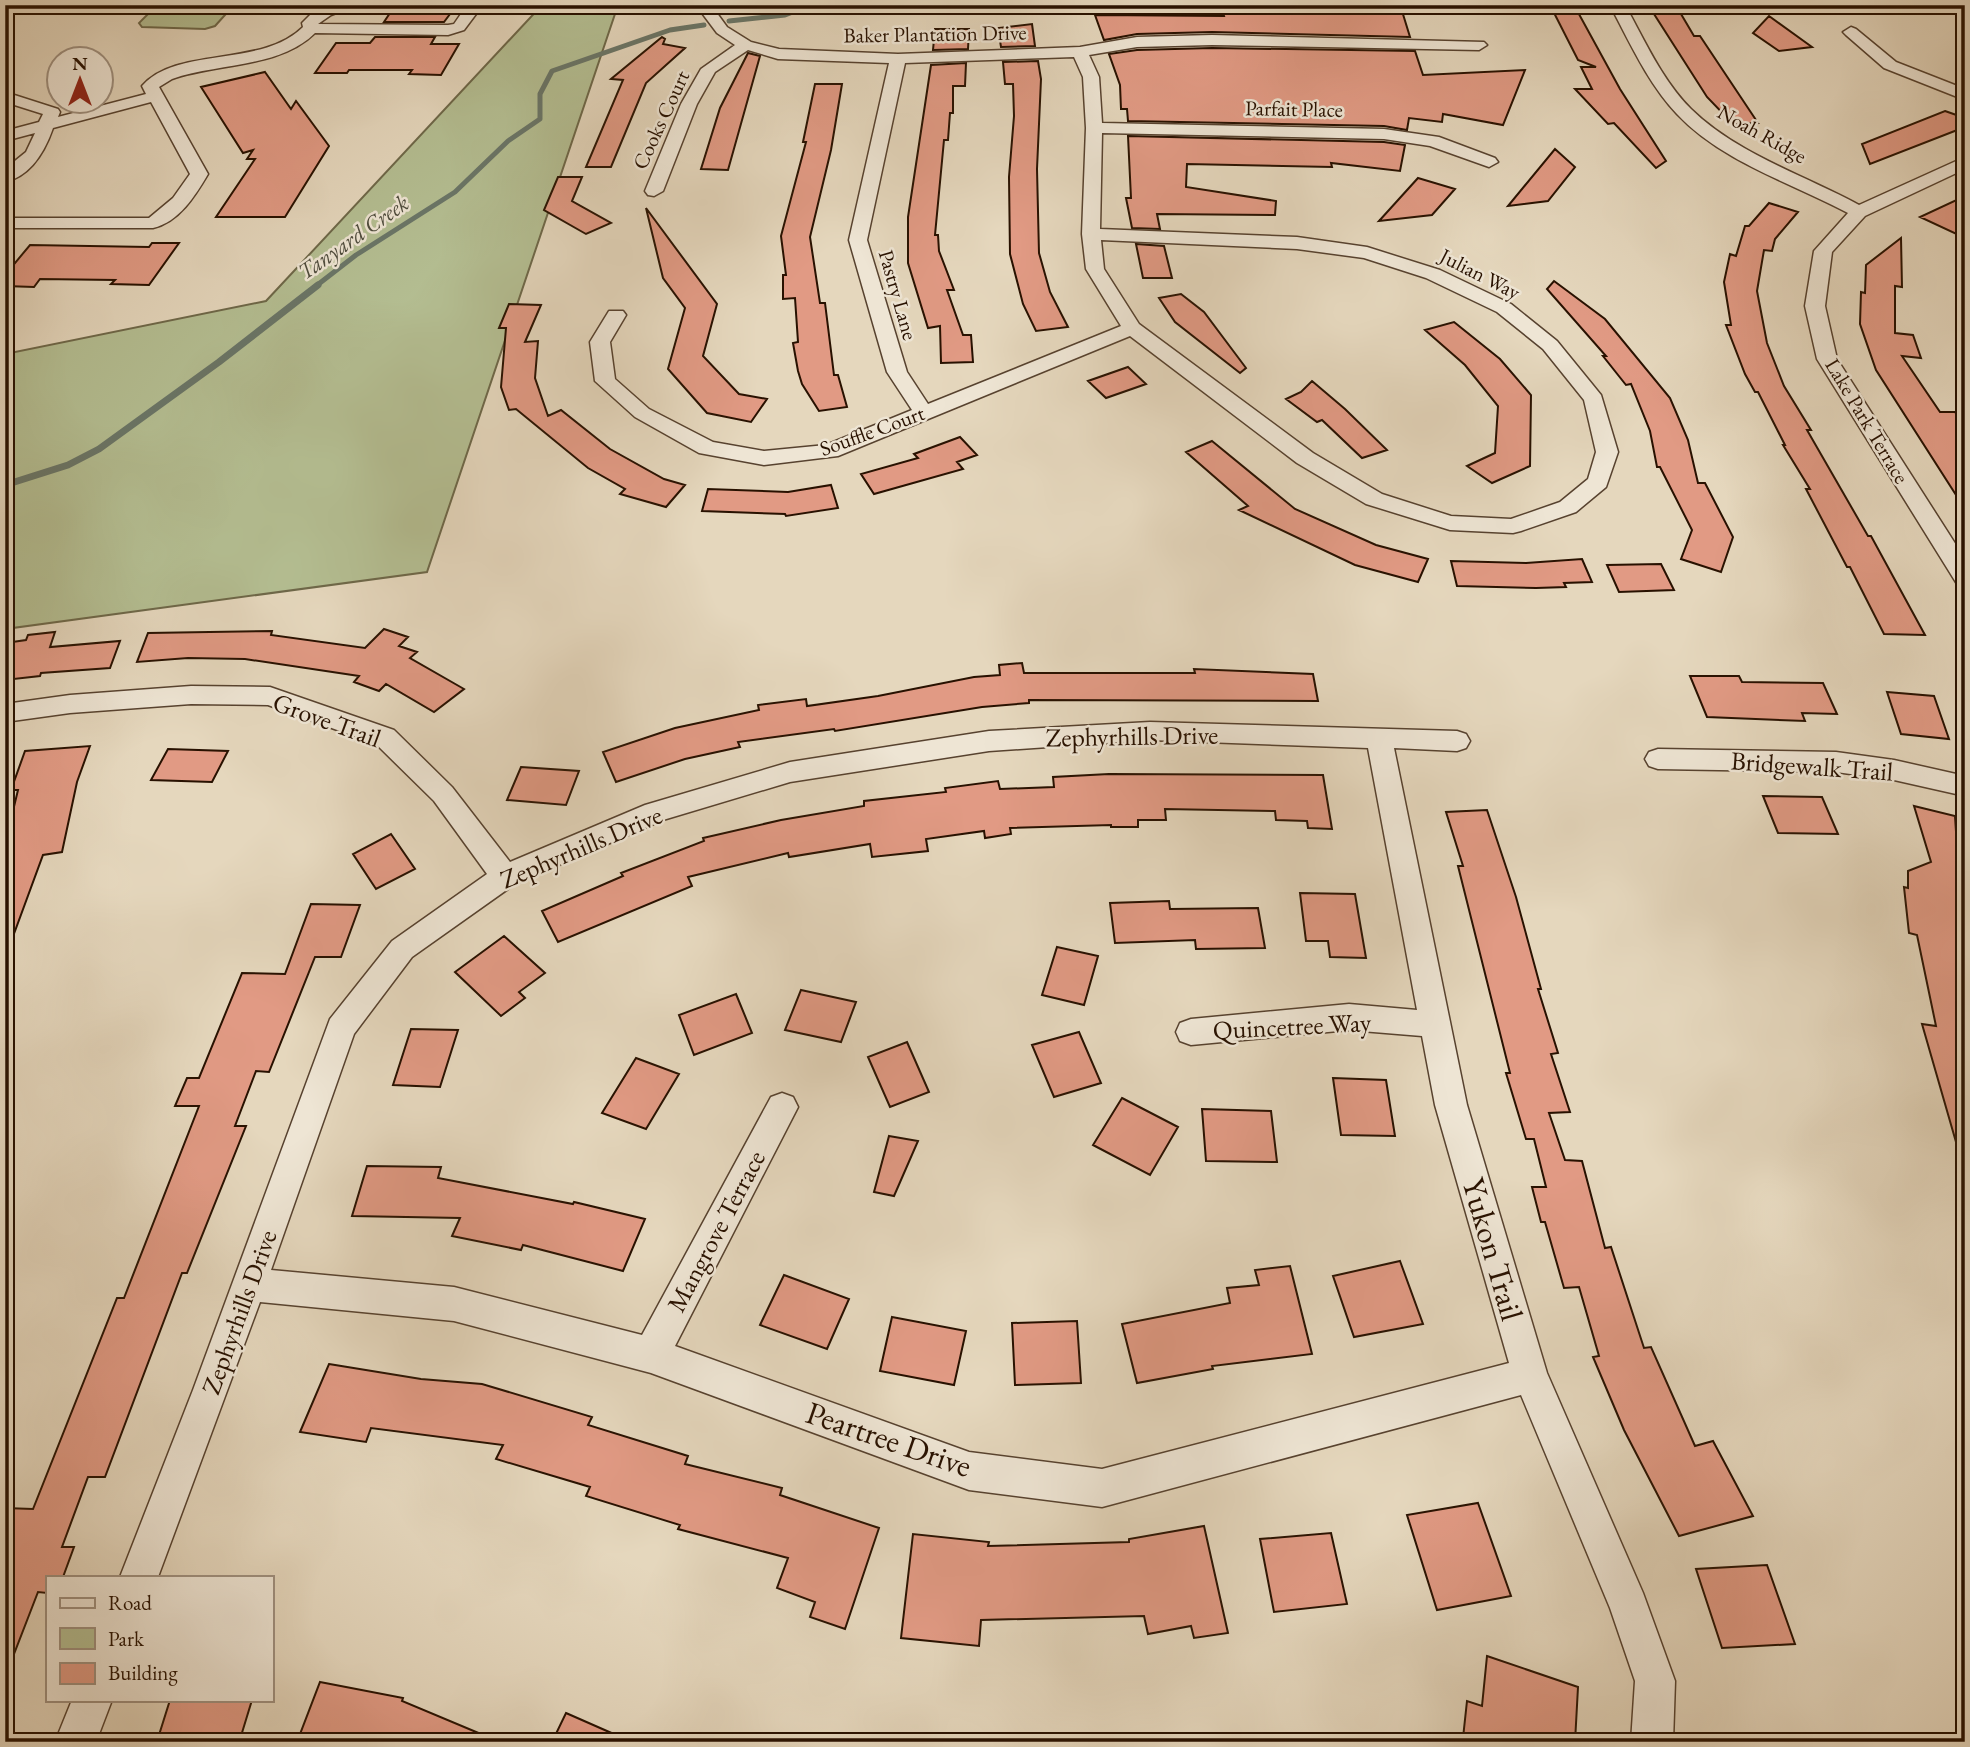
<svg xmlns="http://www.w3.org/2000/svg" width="1970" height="1747" font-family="'EB Garamond',serif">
	<rect width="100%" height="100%" fill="#e5d7bd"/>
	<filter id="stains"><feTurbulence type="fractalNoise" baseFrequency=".00286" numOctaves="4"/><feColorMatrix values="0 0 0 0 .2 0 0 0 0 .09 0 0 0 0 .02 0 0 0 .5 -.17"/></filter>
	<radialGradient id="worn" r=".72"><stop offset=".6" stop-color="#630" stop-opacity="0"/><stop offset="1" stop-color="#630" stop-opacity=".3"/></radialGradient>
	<path fill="#b4be92" stroke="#6e6849" stroke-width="2" d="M 157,5 L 234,5 L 215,26 L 205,29 L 142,27 L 139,23 Z
		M 542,5 L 618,5 L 427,572 L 5,629 L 5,354 L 266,301 Z"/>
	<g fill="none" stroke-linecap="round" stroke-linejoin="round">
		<path stroke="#6a7668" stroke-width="5" d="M 729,21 L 785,15 L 811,5
			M 316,286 L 356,255 L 455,192 L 508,141 L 540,119 L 540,94 L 552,71 L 670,30 L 704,25"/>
		<path stroke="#6a7668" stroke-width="7" d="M 5,485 L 68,465 L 99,449 L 219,362 L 318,285"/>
	</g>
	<path fill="#e19a84" stroke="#281100" stroke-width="2" d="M 1550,5 L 1574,5 L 1620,89 L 1666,161 L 1656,168 L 1614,123 L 1608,124 L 1575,89 L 1592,89 L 1581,67 L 1596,67 L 1578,60 Z
		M 1372,11 L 1402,11 L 1410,37 L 1212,32 L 1137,34 L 1104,40 L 1095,15 L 1224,16 L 1223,13 L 1319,14 Z
		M 390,13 L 450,14 L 444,22 L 384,22 Z
		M 1654,14 L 1681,14 L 1694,36 L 1700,36 L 1758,123 L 1733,124 L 1707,97 Z
		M 1769,16 L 1812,47 L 1779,51 L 1753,33 Z
		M 1032,24 L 1035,46 L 1001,47 L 998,28 Z
		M 935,29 L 969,29 L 968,49 L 933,50 Z
		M 375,37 L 435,37 L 431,44 L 459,44 L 441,75 L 409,74 L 412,70 L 349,70 L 347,73 L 315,73 L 336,43 L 370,43 Z
		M 662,37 L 665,39 L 663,44 L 685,48 L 646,83 L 611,167 L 586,167 L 623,80 L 611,79 Z
		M 1212,48 L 1415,51 L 1423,75 L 1525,70 L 1503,125 L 1443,114 L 1442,122 L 1409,118 L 1407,130 L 1384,126 L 1128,121 L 1127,109 L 1121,109 L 1120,85 L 1109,54 L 1137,50 Z
		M 748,53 L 760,56 L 728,170 L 701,169 L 720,108 Z
		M 1038,61 L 1041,79 L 1037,169 L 1039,253 L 1050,292 L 1068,327 L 1036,331 L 1023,304 L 1010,254 L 1009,177 L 1014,116 L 1013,84 L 1005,84 L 1003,62 Z
		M 966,63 L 965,86 L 953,86 L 953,113 L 950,113 L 948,140 L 944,140 L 935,235 L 938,235 L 939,251 L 954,290 L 947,290 L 963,335 L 971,335 L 973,362 L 941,363 L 940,326 L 928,328 L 908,263 L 908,217 L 931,65 Z
		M 265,72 L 291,109 L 296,101 L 329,146 L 285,217 L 216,217 L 255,159 L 247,159 L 253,150 L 243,153 L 201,87 Z
		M 815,84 L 842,84 L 831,150 L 810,237 L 820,303 L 825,303 L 834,375 L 838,375 L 847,407 L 819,411 L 802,384 L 798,371 L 793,343 L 798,342 L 795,298 L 783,299 L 783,275 L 786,275 L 781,236 L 806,142 L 803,142 Z
		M 1945,111 L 1965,118 L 1965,127 L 1870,164 L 1862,144 Z
		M 1128,136 L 1384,142 L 1405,145 L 1400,171 L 1331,163 L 1332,167 L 1187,164 L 1186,187 L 1276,201 L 1275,215 L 1157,214 L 1160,229 L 1132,228 L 1126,198 L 1131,198 Z
		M 1555,149 L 1575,167 L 1548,201 L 1508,206 Z
		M 558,177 L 582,177 L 572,201 L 611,223 L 586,234 L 544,210 Z
		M 1418,178 L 1455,189 L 1432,215 L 1379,221 Z
		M 1965,196 L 1965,238 L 1920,217 Z
		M 1769,203 L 1798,212 L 1775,239 L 1772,251 L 1764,250 L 1757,291 L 1767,343 L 1784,386 L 1811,430 L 1807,430 L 1868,536 L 1871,536 L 1925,635 L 1884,634 L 1850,567 L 1847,567 L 1806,489 L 1810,489 L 1783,445 L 1785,445 L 1758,392 L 1755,392 L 1745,374 L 1726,325 L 1731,325 L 1724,282 L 1730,254 L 1736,256 L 1745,226 L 1749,226 Z
		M 646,208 L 717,304 L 703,356 L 739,394 L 767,399 L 751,422 L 707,413 L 668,369 L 685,308 L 663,278 Z
		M 1901,238 L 1902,287 L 1895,286 L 1895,333 L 1913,335 L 1921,358 L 1902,356 L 1940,412 L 1955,412 L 1965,427 L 1965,509 L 1876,370 L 1860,324 L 1861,292 L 1865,293 L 1866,265 Z
		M 152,243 L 179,243 L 149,285 L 111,284 L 115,280 L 40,279 L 34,287 L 5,286 L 5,275 L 30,245 L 149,247 Z
		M 1136,244 L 1164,246 L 1172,278 L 1143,278 Z
		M 1554,281 L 1605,319 L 1670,398 L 1688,440 L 1698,483 L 1705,483 L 1733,537 L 1721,572 L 1681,559 L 1692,530 L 1660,467 L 1657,467 L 1650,431 L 1631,384 L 1626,385 L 1603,356 L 1606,356 L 1547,289 Z
		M 1181,294 L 1204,312 L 1246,368 L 1240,373 L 1175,322 L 1159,298 Z
		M 509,304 L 541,305 L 525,342 L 538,341 L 535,378 L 548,416 L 561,410 L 610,449 L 664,479 L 685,485 L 666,507 L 620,494 L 625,489 L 588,468 L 516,409 L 509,410 L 501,387 L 506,328 L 499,328 Z
		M 1454,322 L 1500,359 L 1531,395 L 1530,466 L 1492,483 L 1467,466 L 1495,453 L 1498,406 L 1465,365 L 1425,330 Z
		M 1128,367 L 1146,384 L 1106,398 L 1088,381 Z
		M 1312,381 L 1345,409 L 1387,450 L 1362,458 L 1322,420 L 1317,422 L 1286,399 L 1301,392 Z
		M 960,437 L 977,455 L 957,462 L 963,469 L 874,494 L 861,474 L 918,458 L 914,454 Z
		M 1212,441 L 1295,509 L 1376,545 L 1428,559 L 1418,582 L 1355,565 L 1239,510 L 1248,506 L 1186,452 Z
		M 831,485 L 838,508 L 786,516 L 785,514 L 702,511 L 708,489 L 788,492 Z
		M 1582,559 L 1592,582 L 1564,583 L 1566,587 L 1536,588 L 1457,586 L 1451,561 L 1526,563 Z
		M 1661,564 L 1674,590 L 1619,592 L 1607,565 Z
		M 384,629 L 408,637 L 399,646 L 417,652 L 410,658 L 464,689 L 434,712 L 386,684 L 379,691 L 354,682 L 359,676 L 245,659 L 188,658 L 137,662 L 148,633 L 272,631 L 271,635 L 365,648 Z
		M 55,632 L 50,647 L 120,641 L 110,668 L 41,673 L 40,676 L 5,680 L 5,643 L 26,640 L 28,635 Z
		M 1022,663 L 1024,673 L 1195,673 L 1194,669 L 1313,674 L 1318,701 L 1029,700 L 1029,703 L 982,707 L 835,731 L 834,729 L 738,742 L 740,747 L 685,759 L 616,782 L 603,752 L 675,728 L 759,710 L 758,705 L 806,699 L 807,706 L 878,696 L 974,677 L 1000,675 L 999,665 Z
		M 1690,676 L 1739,676 L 1742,682 L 1823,683 L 1837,714 L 1802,713 L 1805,721 L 1707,717 Z
		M 1887,692 L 1934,696 L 1949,739 L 1901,734 Z
		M 90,746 L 77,782 L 62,852 L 43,855 L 8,950 L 5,950 L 5,844 L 18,790 L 11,790 L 25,751 Z
		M 168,749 L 228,751 L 212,782 L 151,780 Z
		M 521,767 L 579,771 L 566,805 L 507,800 Z
		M 1109,774 L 1323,775 L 1332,829 L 1308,828 L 1307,821 L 1276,820 L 1275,811 L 1165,809 L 1166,820 L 1138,820 L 1138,827 L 1111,827 L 1111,825 L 1010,828 L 1011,834 L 985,838 L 984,831 L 926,839 L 928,851 L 872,857 L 870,844 L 789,857 L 788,853 L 688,877 L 692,886 L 558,942 L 542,911 L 623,876 L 621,873 L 704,841 L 703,838 L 781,820 L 864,806 L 864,801 L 946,792 L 945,788 L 998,781 L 1000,789 L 1054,787 L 1053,777 Z
		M 1763,796 L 1822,797 L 1838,834 L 1778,833 Z
		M 1914,806 L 1955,816 L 1958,863 L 1965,916 L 1965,1148 L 1958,1149 L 1922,1024 L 1936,1026 L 1917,935 L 1909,933 L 1904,887 L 1908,888 L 1908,871 L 1931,862 Z
		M 1487,810 L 1516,897 L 1541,989 L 1538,989 L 1558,1053 L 1551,1054 L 1570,1112 L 1549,1113 L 1565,1160 L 1582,1161 L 1605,1248 L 1611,1247 L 1644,1348 L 1651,1347 L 1695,1446 L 1713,1441 L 1753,1516 L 1679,1536 L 1624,1430 L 1593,1357 L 1599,1356 L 1579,1287 L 1564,1288 L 1545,1222 L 1541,1222 L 1532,1187 L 1546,1187 L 1534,1139 L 1526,1139 L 1506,1073 L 1510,1073 L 1458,866 L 1463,866 L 1446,812 Z
		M 391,834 L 415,869 L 376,889 L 353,854 Z
		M 1300,893 L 1355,894 L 1366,958 L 1330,957 L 1328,941 L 1306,941 Z
		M 1169,901 L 1170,909 L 1258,908 L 1265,948 L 1196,949 L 1195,940 L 1115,943 L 1110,903 Z
		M 311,904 L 360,905 L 341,957 L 315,957 L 269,1072 L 256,1071 L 235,1126 L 246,1126 L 187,1273 L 182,1273 L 105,1477 L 88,1477 L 62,1547 L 74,1547 L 63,1577 L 47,1577 L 47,1593 L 38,1592 L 7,1672 L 5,1671 L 5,1508 L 33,1509 L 117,1298 L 124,1298 L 199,1106 L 175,1106 L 187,1078 L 199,1078 L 242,973 L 285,974 Z
		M 504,936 L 545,973 L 519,992 L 525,998 L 501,1016 L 455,972 Z
		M 1057,947 L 1098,956 L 1084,1005 L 1042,995 Z
		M 801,990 L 856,1002 L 841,1042 L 785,1030 Z
		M 736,994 L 752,1033 L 694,1055 L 679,1015 Z
		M 411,1029 L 458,1030 L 440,1087 L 393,1085 Z
		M 1079,1032 L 1101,1083 L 1054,1097 L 1032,1045 Z
		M 907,1042 L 929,1092 L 890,1107 L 868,1057 Z
		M 636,1058 L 679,1074 L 646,1129 L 602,1113 Z
		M 1333,1078 L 1386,1080 L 1395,1136 L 1341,1135 Z
		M 1122,1098 L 1178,1127 L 1150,1175 L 1093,1145 Z
		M 1202,1109 L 1271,1111 L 1277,1162 L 1206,1161 Z
		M 889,1136 L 918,1141 L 894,1196 L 874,1192 Z
		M 367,1166 L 441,1167 L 438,1178 L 573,1204 L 574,1202 L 645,1219 L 623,1271 L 523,1245 L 521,1250 L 452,1236 L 460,1218 L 352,1216 Z
		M 1400,1261 L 1423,1324 L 1354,1337 L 1333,1276 Z
		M 1290,1266 L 1312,1354 L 1212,1366 L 1213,1369 L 1137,1383 L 1122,1324 L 1230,1303 L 1227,1288 L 1259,1285 L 1255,1270 Z
		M 784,1275 L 849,1299 L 827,1349 L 760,1325 Z
		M 892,1317 L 966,1331 L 954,1385 L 880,1371 Z
		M 1077,1321 L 1081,1383 L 1015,1385 L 1012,1323 Z
		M 329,1364 L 421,1379 L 482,1384 L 592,1417 L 588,1425 L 688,1456 L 685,1464 L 782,1488 L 780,1495 L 879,1528 L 845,1629 L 810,1617 L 815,1602 L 777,1588 L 788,1558 L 678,1529 L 680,1525 L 586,1496 L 590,1487 L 496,1459 L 503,1445 L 371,1428 L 366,1442 L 300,1432 Z
		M 1478,1503 L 1511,1596 L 1437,1610 L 1407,1515 Z
		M 1204,1526 L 1228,1633 L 1194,1638 L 1191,1626 L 1148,1634 L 1144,1616 L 981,1620 L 979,1646 L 901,1638 L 913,1534 L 989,1542 L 988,1546 L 1129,1542 L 1129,1539 Z
		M 1331,1533 L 1347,1604 L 1274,1612 L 1260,1539 Z
		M 1767,1565 L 1795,1644 L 1722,1648 L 1696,1569 Z
		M 1487,1656 L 1578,1687 L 1575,1742 L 1474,1742 L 1463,1738 L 1467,1701 L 1482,1706 Z
		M 320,1682 L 403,1698 L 402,1701 L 500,1742 L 297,1742 Z
		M 170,1700 L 252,1700 L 241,1736 L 159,1735 Z
		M 566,1713 L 632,1742 L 552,1742 Z"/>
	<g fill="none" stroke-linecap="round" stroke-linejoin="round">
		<g stroke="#57422f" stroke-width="3">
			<path id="minor" d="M 329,5 L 474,5 L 479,10 L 464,30 L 448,35 L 315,33 C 280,68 218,63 172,79 L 159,87 L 208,174 C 195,196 179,222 153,228 L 5,228 L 5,218 L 149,218 L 173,198 L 190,174 L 151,102 L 53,128 C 45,151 31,176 5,182 L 5,169 L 26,152 L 35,133 L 5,141 L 5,131 L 39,122 L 43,114 L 5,102 L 5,92 L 58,109 L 60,112 L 58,117 L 146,94 L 142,86 C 176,46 262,68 303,27 L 302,23 L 312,13 ZM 344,10 L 463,11 L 454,24 L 448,25 L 318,24 L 331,15 Z
				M 696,5 L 711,5 L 727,27 L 751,42 L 779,49 L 898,54 L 1080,47 L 1137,37 L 1212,35 L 1484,42 L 1487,45 L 1479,50 L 1212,45 L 1137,47 L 1089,55 L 1099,77 L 1102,123 L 1384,129 L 1439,137 L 1495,158 L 1498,162 L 1489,167 L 1430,146 L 1384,139 L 1102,133 L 1100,229 L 1297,237 L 1367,247 L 1440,270 L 1511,304 L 1557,341 L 1601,395 L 1618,452 L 1606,487 L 1576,512 L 1521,531 L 1513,533 L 1450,530 L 1366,504 L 1297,463 L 1130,336 L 838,456 L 764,465 L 699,453 L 635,417 L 595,381 L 590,342 L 609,311 L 623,311 L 626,315 L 610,342 L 615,379 L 649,409 L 713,442 L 764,451 L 826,445 L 912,410 L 887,372 L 849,240 L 889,63 L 778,59 L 748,50 L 715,72 L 697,104 L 663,191 L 654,196 L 648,195 L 645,191 L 681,104 L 701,69 L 735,45 L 717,33 ZM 1074,57 L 1083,77 L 1086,128 L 1082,234 L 1086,269 L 1121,326 L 928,404 L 907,372 L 867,240 L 905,63 ZM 1101,240 L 1297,249 L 1364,258 L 1426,278 L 1497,312 L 1543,349 L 1584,400 L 1596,452 L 1588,479 L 1560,502 L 1511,519 L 1451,516 L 1382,494 L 1313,453 L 1139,324 L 1104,269 Z
				M 1610,5 L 1625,5 C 1645,41 1662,80 1691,109 C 1737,154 1804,175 1859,205 L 1965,157 L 1965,169 L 1865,216 L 1832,252 L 1825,306 L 1837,359 L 1965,559 L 1965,586 L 1957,584 L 1817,359 L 1805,306 L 1814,251 L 1848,213 C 1792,183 1722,162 1677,114 C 1648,83 1630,43 1610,5 Z
				M 1851,27 L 1856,29 L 1896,62 L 1965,89 L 1965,100 L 1884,68 L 1846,35 L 1843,32 Z
				M 191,686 L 270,687 L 394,730 L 452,787 L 510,862 L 645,805 L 790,762 L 989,731 L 1150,722 L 1457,731 L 1466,734 L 1470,741 L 1466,748 L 1457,751 L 1394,748 L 1467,1105 L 1547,1373 L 1643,1593 L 1675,1681 L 1673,1742 L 1631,1742 L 1635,1681 L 1610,1608 L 1521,1395 L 1102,1507 L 969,1490 L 651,1373 L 454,1321 L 260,1302 L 158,1577 L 120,1577 L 193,1390 L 330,1019 L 392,941 L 487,874 L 434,801 L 376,744 L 268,705 L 191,704 L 70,713 L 5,722 L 5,704 L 70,695 ZM 1150,740 L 1368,748 L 1417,1010 L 1349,1004 L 1191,1019 L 1180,1023 L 1176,1032 L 1180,1041 L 1191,1045 L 1349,1030 L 1422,1036 L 1435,1105 L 1509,1363 L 1102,1469 L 969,1452 L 675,1346 L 798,1107 L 793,1097 L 782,1093 L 771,1097 L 642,1335 L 454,1287 L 271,1270 L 354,1034 L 412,957 L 515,884 L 663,820 L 790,782 L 989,751 Z
				M 1658,749 L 1836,752 L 1894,760 L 1965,776 L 1965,796 L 1894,780 L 1836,772 L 1658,769 L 1649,766 L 1645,759 L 1649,752 Z
				M 72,1700 L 112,1700 L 96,1742 L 55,1742 Z"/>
		</g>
		<use href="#minor" fill="#eee5d4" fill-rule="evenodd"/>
	</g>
	<g text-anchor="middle" stroke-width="5" stroke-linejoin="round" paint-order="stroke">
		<g font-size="21" fill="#281100" stroke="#eee5d4">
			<text transform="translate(935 34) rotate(-1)" y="7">Baker Plantation Drive</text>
			<text transform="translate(1294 109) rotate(1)" y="7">Parfait Place</text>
			<text transform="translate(661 120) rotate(-65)" y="7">Cooks Court</text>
			<text transform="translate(1762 134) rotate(29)" y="7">Noah Ridge</text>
			<text transform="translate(1480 274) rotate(27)" y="7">Julian Way</text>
			<text transform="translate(898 295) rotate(74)" y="7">Pastry Lane</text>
			<text transform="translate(1867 421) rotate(59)" y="7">Lake Park Terrace</text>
			<text transform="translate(872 431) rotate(-20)" y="7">Souffle Court</text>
		</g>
		<g font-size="23" font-style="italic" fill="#4e4c3d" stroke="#eee5d4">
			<text transform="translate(353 237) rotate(-35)" y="8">Tanyard Creek</text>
		</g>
		<g font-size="26" fill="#281100" stroke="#eee5d4">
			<text transform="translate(327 720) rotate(20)" y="9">Grove Trail</text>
			<text transform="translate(1132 736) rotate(-1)" y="9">Zephyrhills Drive</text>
			<text transform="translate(1812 766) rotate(4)" y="9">Bridgewalk Trail</text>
			<text transform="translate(581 847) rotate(-23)" y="9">Zephyrhills Drive</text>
			<text transform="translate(1292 1026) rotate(-3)" y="9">Quincetree Way</text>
			<text transform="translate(716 1231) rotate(-62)" y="9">Mangrove Terrace</text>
			<text transform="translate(239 1312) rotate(-70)" y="9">Zephyrhills Drive</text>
		</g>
		<g font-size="32" fill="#281100" stroke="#eee5d4">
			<text transform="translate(1493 1249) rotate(74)" y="11">Yukon Trail</text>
			<text transform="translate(889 1439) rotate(19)" y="11">Peartree Drive</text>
		</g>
	</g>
	<rect width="1970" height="1747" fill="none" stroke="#e5d7bd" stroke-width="28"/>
	<rect x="7" y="7" width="1956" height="1733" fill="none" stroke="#281100" stroke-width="3.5"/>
	<rect x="14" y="14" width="1942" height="1719" fill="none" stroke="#281100" stroke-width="2"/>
	<rect x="46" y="1576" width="228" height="126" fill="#eee5d4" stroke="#9f907f" stroke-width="2"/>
	<rect x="60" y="1598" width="35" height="10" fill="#eee5d4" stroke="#9f907f" stroke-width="2"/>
	<text x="108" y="1610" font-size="21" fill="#281100">Road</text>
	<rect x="60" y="1628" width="35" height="21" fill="#b4be92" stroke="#9f907f" stroke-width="2"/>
	<text x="108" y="1646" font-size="21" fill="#281100">Park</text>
	<rect x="60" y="1663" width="35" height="21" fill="#e19a84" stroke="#9f907f" stroke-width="2"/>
	<text x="108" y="1680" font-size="21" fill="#281100">Building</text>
	<g transform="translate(80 80)"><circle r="33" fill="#eee5d4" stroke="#9f907f" stroke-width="2"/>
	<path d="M0-5L12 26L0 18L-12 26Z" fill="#8f2418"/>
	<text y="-10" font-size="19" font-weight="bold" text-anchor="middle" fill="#281100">N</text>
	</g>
	<rect width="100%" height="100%" filter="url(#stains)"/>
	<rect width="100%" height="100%" fill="url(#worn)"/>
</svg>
